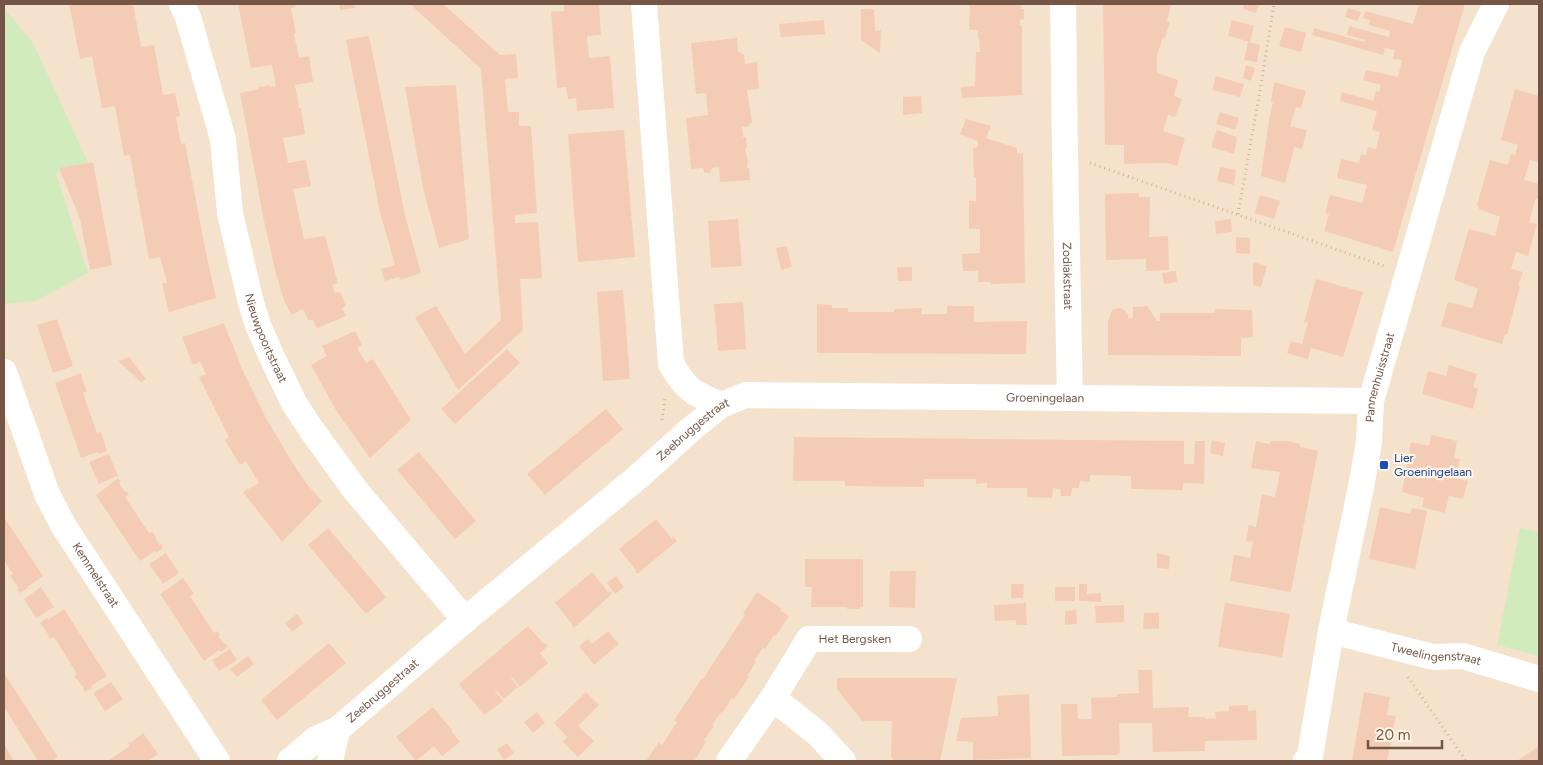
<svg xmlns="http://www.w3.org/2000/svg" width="1543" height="765" font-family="Figtree,sans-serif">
	<rect width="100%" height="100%" fill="#fdf0de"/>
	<path fill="#f5e2cc" d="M 4,4 L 1539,4 L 1539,761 L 4,761 Z"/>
	<path fill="#d1ebbd" d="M 4,8 L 33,43 L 88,162 L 56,173 L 88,273 L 36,301 L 4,304 Z
		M 1520,528 L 1539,532 L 1539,656 L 1497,645 Z"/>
	<path fill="#f4ccb5" d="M 69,4 L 133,4 L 141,47 L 154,45 L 163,95 L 175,93 L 180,116 L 176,117 L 181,144 L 185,143 L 205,248 L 216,298 L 169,312 L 162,284 L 167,282 L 160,257 L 149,259 L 130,155 L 124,156 L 115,106 L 102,108 L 92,56 L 80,59 Z
		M 238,4 L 295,4 L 295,7 L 291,8 L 296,33 L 294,34 L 299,58 L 309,56 L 313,82 L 295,85 L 299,108 L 301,108 L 305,134 L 283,138 L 288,163 L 306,160 L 311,186 L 293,189 L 304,239 L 325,236 L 338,283 L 332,285 L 335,293 L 339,292 L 341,294 L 346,306 L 342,308 L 346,316 L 317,328 L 313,320 L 308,320 L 303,309 L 291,315 L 284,300 L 276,274 L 264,221 L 240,93 L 259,89 L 258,87 L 270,85 L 271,87 L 276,86 L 272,65 L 251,68 Z
		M 339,4 L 354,4 L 355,8 L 340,10 Z
		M 410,4 L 443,4 L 500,55 L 516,54 L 518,78 L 505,79 L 508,112 L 519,112 L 519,126 L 531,126 L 537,213 L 515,215 L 515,223 L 538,222 L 542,278 L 520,279 L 523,330 L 458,390 L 415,317 L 436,306 L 465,354 L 501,320 L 481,69 Z
		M 564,4 L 599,4 L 601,35 L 587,36 L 589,58 L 610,56 L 614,108 L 577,111 L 576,98 L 568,99 L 566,87 L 557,88 L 551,12 L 564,11 Z
		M 970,4 L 1021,4 L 1021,9 L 1024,9 L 1024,19 L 1020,20 L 1020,25 L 1022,25 L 1022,95 L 962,98 L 961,87 L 975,86 L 976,52 L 980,52 L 979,38 L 978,38 L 978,30 L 969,30 Z
		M 1103,4 L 1171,4 L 1167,21 L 1170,22 L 1165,38 L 1163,37 L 1157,56 L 1157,73 L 1178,80 L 1174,96 L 1182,99 L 1175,117 L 1168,115 L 1163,131 L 1185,138 L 1177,166 L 1168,163 L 1124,164 L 1124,145 L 1105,145 Z
		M 1244,4 L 1259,4 L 1256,13 L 1243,9 Z
		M 1419,4 L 1465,4 L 1393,252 L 1324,231 L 1329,214 L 1325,213 L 1330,195 L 1362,203 L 1367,185 L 1337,178 L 1341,159 L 1359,163 L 1361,154 L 1366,156 L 1368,147 L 1376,149 L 1380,132 L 1372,130 L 1377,111 L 1340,101 L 1342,92 L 1373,101 L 1376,91 L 1379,92 L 1381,85 L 1363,80 L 1366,70 L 1398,77 L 1402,60 L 1393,59 L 1395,50 L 1385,48 L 1383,55 L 1312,35 L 1314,28 L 1364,42 L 1365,40 L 1347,35 L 1349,26 L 1389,37 L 1390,31 L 1369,25 L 1370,20 L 1363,18 L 1365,11 L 1413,24 Z
		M 1348,8 L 1361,12 L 1358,21 L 1345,17 Z
		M 861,9 L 874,9 L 875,31 L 881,30 L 880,53 L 861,40 Z
		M 824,20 L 825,34 L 781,37 L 779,24 Z
		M 1232,20 L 1254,26 L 1250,42 L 1228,36 Z
		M 1285,27 L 1306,33 L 1301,52 L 1279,46 Z
		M 369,36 L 405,215 L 421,273 L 400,280 L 399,277 L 385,281 L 381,269 L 395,265 L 380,212 L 346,40 Z
		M 737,38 L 738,52 L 744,55 L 745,64 L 757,62 L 759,89 L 747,90 L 752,122 L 748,127 L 742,127 L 743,137 L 746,137 L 747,148 L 745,149 L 748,162 L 747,168 L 749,168 L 750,180 L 720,182 L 719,167 L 712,168 L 711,171 L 709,173 L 704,172 L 703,168 L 691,169 L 686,118 L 708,115 L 706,93 L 696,94 L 691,43 Z
		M 1248,42 L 1260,45 L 1257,62 L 1244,60 Z
		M 1246,65 L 1255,68 L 1251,81 L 1243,78 Z
		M 1216,76 L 1244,84 L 1240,97 L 1212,90 Z
		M 1274,82 L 1306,91 L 1301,108 L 1296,107 L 1290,126 L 1307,130 L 1302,149 L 1294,147 L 1285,183 L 1261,176 L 1269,120 L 1273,102 L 1271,102 Z
		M 456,85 L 469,239 L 439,248 L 423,188 L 405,87 Z
		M 1515,89 L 1539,96 L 1539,163 L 1530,160 L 1524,180 L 1539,184 L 1539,199 L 1536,198 L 1529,222 L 1537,224 L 1528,256 L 1516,252 L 1511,269 L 1523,272 L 1518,286 L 1520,286 L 1514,309 L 1507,335 L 1505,334 L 1502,344 L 1441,326 L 1448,302 L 1472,308 L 1478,289 L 1454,280 L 1469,229 L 1495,236 L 1500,217 L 1479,209 L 1477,204 L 1490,160 L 1508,165 L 1511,154 L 1515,155 L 1518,145 L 1501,140 Z
		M 921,96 L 922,113 L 903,115 L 903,97 Z
		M 1220,112 L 1239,118 L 1235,130 L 1216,124 Z
		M 966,119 L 991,126 L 986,138 L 1017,148 L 1017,154 L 1023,153 L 1025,283 L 991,284 L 991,282 L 978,282 L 978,271 L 963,271 L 962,254 L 980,253 L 980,229 L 969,229 L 969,201 L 976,201 L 976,177 L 974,177 L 973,148 L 978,147 L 978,141 L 960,134 Z
		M 624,130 L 635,257 L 578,262 L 568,134 Z
		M 1217,130 L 1237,137 L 1234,154 L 1211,147 Z
		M 93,162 L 112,265 L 90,270 L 80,219 L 59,168 Z
		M 1220,167 L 1236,170 L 1234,185 L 1217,181 Z
		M 1139,193 L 1139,197 L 1150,197 L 1149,237 L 1168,236 L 1169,270 L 1146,271 L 1146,259 L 1106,260 L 1105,194 Z
		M 1260,195 L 1280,201 L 1274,219 L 1255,213 Z
		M 738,219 L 742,266 L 711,268 L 708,221 Z
		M 1231,219 L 1232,232 L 1216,234 L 1215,221 Z
		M 1236,237 L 1250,238 L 1250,254 L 1236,253 Z
		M 787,246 L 792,267 L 781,270 L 776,248 Z
		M 1253,262 L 1267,266 L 1261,287 L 1253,285 Z
		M 897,267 L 912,267 L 912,281 L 898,281 Z
		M 1176,271 L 1177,282 L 1164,284 L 1162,273 Z
		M 1316,279 L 1363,292 L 1343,357 L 1311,348 L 1308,359 L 1287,353 L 1291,341 L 1302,344 L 1308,323 L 1304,322 Z
		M 623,290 L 630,379 L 603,381 L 597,292 Z
		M 743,302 L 746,349 L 718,351 L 714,304 Z
		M 817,304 L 832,305 L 832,308 L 848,308 L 848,312 L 894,312 L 894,309 L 922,308 L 921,314 L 947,314 L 947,306 L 974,306 L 974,322 L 1027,321 L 1026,354 L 817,353 Z
		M 1147,306 L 1157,321 L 1160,321 L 1160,313 L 1215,313 L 1215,309 L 1252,310 L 1253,337 L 1241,338 L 1241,356 L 1108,355 L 1108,321 L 1112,310 L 1118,308 L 1123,309 L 1128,314 L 1128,318 L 1133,318 L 1133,307 Z
		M 57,319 L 73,366 L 53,373 L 37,325 Z
		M 224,323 L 243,371 L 266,418 L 292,462 L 306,483 L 322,501 L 282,542 L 243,492 L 259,483 L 246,461 L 240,465 L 225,440 L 229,437 L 199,377 L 206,374 L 200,362 L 193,365 L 182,337 Z
		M 355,331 L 362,345 L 357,348 L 366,363 L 373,359 L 411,420 L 370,458 L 337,412 L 311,365 L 327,356 L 322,346 Z
		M 507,349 L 520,363 L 455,424 L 441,409 Z
		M 129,357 L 146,379 L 141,382 L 118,361 Z
		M 1449,365 L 1477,374 L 1473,387 L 1478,389 L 1473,409 L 1422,394 L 1428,371 L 1446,376 Z
		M 81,373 L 82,377 L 81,377 L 87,391 L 83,393 L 97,433 L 101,432 L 107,451 L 99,454 L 98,452 L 81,458 L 55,383 Z
		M 606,409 L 623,429 L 545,495 L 527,474 Z
		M 1431,435 L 1457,441 L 1454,458 L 1460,459 L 1455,478 L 1468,481 L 1463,499 L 1449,496 L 1445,513 L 1422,507 L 1424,498 L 1402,492 L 1411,442 L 1429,446 Z
		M 794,437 L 1184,441 L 1184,464 L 1194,464 L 1195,441 L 1205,441 L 1204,484 L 1183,483 L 1183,490 L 1131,489 L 1131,476 L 1090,475 L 1090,482 L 1080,481 L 1079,488 L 1072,488 L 1071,496 L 1061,496 L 1060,489 L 1053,488 L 1052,498 L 1027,497 L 1027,488 L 987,488 L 987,483 L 976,484 L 976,479 L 924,479 L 924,487 L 845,486 L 845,481 L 793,481 Z
		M 1212,440 L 1225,443 L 1223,456 L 1210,453 Z
		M 1256,441 L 1270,444 L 1271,441 L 1286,441 L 1300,444 L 1300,447 L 1318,451 L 1291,592 L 1230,581 L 1234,555 L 1250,558 L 1253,542 L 1246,541 L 1249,525 L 1256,527 L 1262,494 L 1275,497 L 1280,472 L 1251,468 Z
		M 419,452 L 476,521 L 455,539 L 397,470 Z
		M 109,454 L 118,476 L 99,484 L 89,462 Z
		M 118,478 L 121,482 L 119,483 L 125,492 L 126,491 L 129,495 L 125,497 L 149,533 L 153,532 L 159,545 L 161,544 L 163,548 L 156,553 L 155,551 L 140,561 L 96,495 L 111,484 L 111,483 Z
		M 1380,507 L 1410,514 L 1412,508 L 1427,511 L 1415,569 L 1369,559 Z
		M 4,517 L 43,576 L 27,587 L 28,588 L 20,593 L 17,589 L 19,588 L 10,576 L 13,574 L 4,560 Z
		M 656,519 L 672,539 L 673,537 L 677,541 L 637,574 L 635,571 L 636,570 L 619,549 Z
		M 328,528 L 386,597 L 366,614 L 308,545 Z
		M 166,553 L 179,573 L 163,584 L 149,564 Z
		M 1157,553 L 1170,556 L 1169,569 L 1157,568 Z
		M 805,559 L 863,559 L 863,607 L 860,607 L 860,609 L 847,609 L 847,607 L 811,607 L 812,587 L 805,587 Z
		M 890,571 L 916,571 L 915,608 L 889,607 Z
		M 592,572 L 608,592 L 610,591 L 612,594 L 574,628 L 571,624 L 572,624 L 555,603 Z
		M 616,576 L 624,587 L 615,594 L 607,583 Z
		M 183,578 L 194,594 L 190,596 L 214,633 L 217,631 L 220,635 L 218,636 L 224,644 L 225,643 L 228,647 L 221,652 L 219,650 L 204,661 L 160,594 Z
		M 1011,584 L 1024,584 L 1023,598 L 1011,598 Z
		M 1079,584 L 1087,584 L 1087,594 L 1101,593 L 1101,602 L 1079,601 Z
		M 41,587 L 54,607 L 36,618 L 24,599 Z
		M 1055,587 L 1075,587 L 1075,601 L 1055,601 Z
		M 757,592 L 781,608 L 780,610 L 789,616 L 776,636 L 774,635 L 765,649 L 763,648 L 754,660 L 756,662 L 747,676 L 749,677 L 734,699 L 732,698 L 723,712 L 722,711 L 712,725 L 714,726 L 704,740 L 706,742 L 694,761 L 646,761 L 659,742 L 662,745 L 677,722 L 674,720 L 702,678 L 703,679 L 718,656 L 745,615 L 743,614 Z
		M 1026,603 L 1027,625 L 1016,625 L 1016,620 L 995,621 L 994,605 Z
		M 1225,603 L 1290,614 L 1282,657 L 1218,647 Z
		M 1124,605 L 1124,622 L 1096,623 L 1095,606 Z
		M 64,609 L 107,676 L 91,686 L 92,688 L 85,692 L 83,689 L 84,688 L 74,676 L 77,674 L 54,637 L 50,639 L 48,636 L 49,635 L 40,623 L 47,618 L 48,620 Z
		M 1076,610 L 1077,624 L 1065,625 L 1065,611 Z
		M 1144,613 L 1159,613 L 1159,629 L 1143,629 Z
		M 297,614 L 303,623 L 292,632 L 285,623 Z
		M 528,626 L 544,644 L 545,643 L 548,646 L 540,653 L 548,663 L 520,687 L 512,677 L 511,678 L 518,687 L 504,699 L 496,690 L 495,691 L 503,701 L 484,715 L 459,684 Z
		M 608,631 L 619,644 L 594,665 L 579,646 L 588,639 L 592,644 Z
		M 329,643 L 346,663 L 277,720 L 261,700 Z
		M 230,649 L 237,660 L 219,671 L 212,660 Z
		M 248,656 L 254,664 L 237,677 L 230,669 Z
		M 1138,670 L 1152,670 L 1153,708 L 1189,707 L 1188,717 L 1205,717 L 1205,719 L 1216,718 L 1215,712 L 1229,711 L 1229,706 L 1248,705 L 1248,711 L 1256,710 L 1257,740 L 1205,741 L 1205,751 L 1153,752 L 1152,723 L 1119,723 L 1120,752 L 1117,755 L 1062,756 L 1061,704 L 1077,704 L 1078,719 L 1092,719 L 1091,698 L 1117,697 L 1117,694 L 1139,693 Z
		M 4,673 L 58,757 L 52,761 L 38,761 L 4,707 Z
		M 837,678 L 957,678 L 940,761 L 894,761 L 891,757 L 892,721 L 862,721 L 837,689 Z
		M 111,682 L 123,699 L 105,711 L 93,693 Z
		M 586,692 L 599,705 L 578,726 L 594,741 L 578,757 L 563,742 L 567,737 L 554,723 Z
		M 1364,692 L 1390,697 L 1387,715 L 1396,716 L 1387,761 L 1352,761 Z
		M 1029,694 L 1031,758 L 973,760 L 973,742 L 956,741 L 961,718 L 998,716 L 997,696 Z
		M 433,707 L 452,730 L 451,731 L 460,742 L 442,756 L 434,746 L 416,761 L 396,737 Z
		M 537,712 L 545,723 L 533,733 L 524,722 Z
		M 143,733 L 158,754 L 148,761 L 108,761 L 130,746 L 128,743 L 130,741 L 131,743 Z
		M 507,743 L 514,753 L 504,760 L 497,749 Z
		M 4,744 L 14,761 L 4,761 Z
		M 1539,746 L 1539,761 L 1517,761 Z"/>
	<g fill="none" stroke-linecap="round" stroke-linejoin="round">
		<path stroke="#d8af98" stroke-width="3" stroke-dasharray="1 4" stroke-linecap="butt" d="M 1090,163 L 1384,266
			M 1238,214 L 1260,91 L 1274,4
			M 662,420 L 665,399
			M 1408,677 L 1466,761"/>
		<g stroke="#fff" stroke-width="26">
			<path id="s1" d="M 182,4 L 188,17 L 223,139 L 230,213 L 251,303 L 258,325 L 270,353 L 294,403 L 311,429 L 356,491 L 465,620"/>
			<path d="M 644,4 L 671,364 C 687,391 693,393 721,405"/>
			<path id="s2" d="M 1063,4 L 1065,155 L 1070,398"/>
			<path id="s3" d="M 4,372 L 47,494 L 63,525 L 217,761"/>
			<path id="s4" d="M 1331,631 L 1433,657 L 1463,656 L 1539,679"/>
			<path id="s5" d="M 773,698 L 809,639 L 909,639"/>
			<path d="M 290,761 L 316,739 L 337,730"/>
			<path id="s6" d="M 330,761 L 337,730 L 465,620 L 638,477 L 690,430 L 721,405 L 746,395 L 1371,401"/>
			<path d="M 729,761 L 773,698 L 818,734 L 843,761"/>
			<path id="s7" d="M 1306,761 L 1310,756 L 1331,631 L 1361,487 L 1369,442 L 1371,401 L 1472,52 L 1496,4"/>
		</g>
	</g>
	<rect fill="#1a4fb4" stroke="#fff4e5" stroke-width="2" x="1379" y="460" width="10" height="10" rx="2.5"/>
	<g text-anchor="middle" stroke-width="4.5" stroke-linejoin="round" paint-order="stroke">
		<g font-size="12" fill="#745546" stroke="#fff4e5">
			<text dy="4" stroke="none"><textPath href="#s2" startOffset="272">Zodiakstraat</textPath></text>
			<text dy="4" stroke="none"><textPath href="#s1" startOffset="346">Nieuwpoortstraat</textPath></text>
			<text dy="4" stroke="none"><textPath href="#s7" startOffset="392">Pannenhuisstraat</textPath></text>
			<text dy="4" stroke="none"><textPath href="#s6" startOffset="861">Groeningelaan</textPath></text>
			<text dy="4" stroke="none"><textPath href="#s6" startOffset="498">Zeebruggestraat</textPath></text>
			<text dy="4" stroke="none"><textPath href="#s3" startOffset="224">Kemmelstraat</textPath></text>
			<text dy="4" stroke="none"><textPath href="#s5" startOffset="115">Het Bergsken</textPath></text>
			<text dy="4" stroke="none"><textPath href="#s4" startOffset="108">Tweelingenstraat</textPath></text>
			<text dy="4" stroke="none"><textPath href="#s6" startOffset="92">Zeebruggestraat</textPath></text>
		</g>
		<g font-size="12" fill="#164399" stroke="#fff4e5" text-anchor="start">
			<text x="1394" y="462">Lier<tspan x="1394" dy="14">Groeningelaan</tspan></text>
		</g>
	</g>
	<rect width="1543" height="765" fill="none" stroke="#745546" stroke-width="10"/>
	<path d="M1368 740v8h74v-8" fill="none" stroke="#745546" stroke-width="2.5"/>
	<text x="1376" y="740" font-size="15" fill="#745546" stroke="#fff4e5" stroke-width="4" paint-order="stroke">20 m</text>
</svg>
